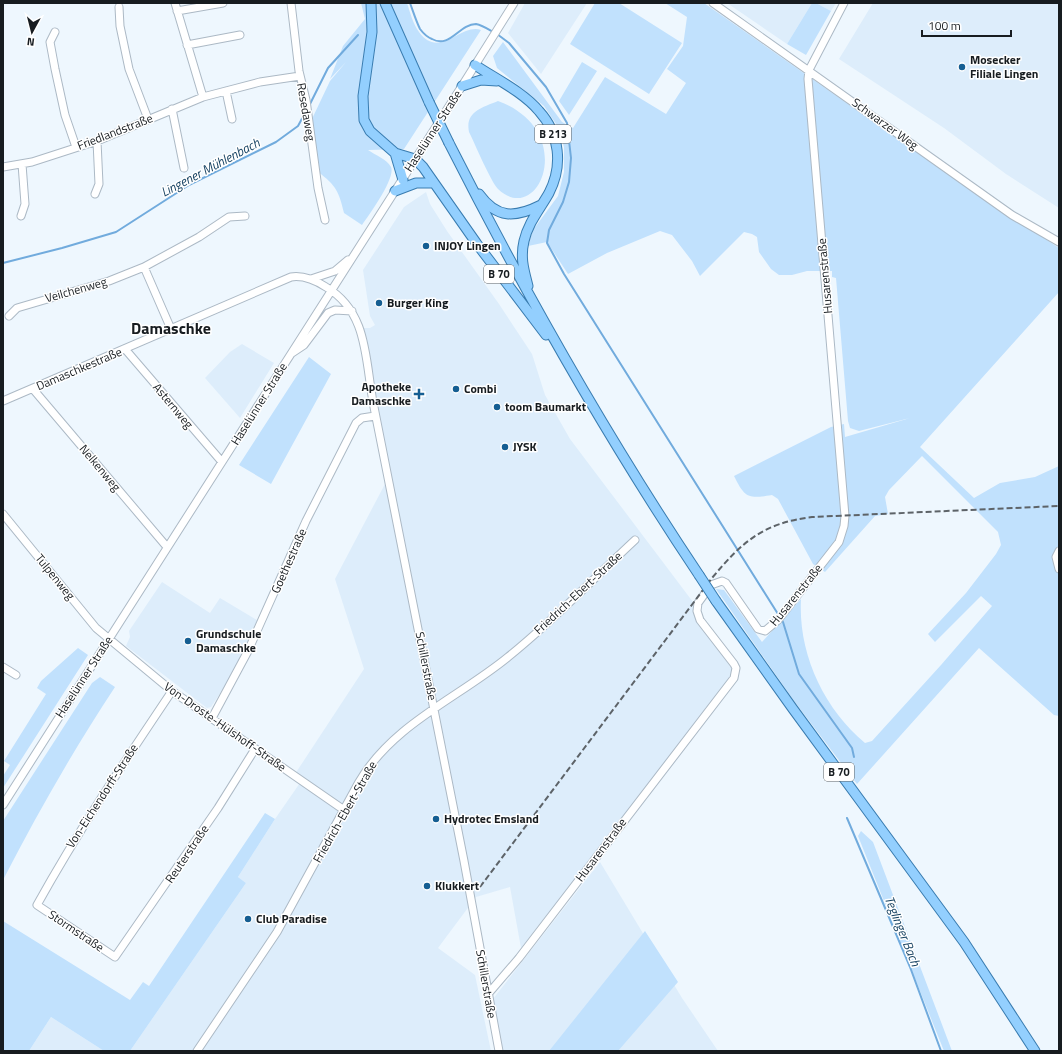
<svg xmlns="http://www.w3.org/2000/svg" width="1062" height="1054" font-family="'Titillium Web',sans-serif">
	<rect width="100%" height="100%" fill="#eef7fe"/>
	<path fill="#ddedfb" d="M 525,3 L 587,3 L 541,74 L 508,33 Z
		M 727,3 L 812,3 L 787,44 Z
		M 816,3 L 836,3 L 831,11 Z
		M 873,3 L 1059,3 L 1059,208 L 1006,174 L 944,128 L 839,59 Z
		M 426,192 L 430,204 L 447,231 L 499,304 L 532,354 L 545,395 L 570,439 L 693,602 L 695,613 L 730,662 L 733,669 L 730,679 L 521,948 L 510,887 L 476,897 L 438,948 L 475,975 L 491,1051 L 130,1051 L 246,883 L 238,877 L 275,819 L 302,780 L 295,774 L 364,669 L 335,579 L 385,484 L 361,328 L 370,328 L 375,325 L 370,316 L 363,270 L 404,207 Z
		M 242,344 L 274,363 L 240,418 L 205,378 L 230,352 Z
		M 162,582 L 210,613 L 220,598 L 257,620 L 233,674 L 211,707 L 207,708 L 126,646 L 130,637 L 129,631 Z
		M 600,862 L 682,998 L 718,1051 L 503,1051 L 493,999 Z
		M 51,1017 L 104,1051 L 29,1051 Z"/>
	<path fill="#c1e1fd" d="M 361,3 L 407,3 C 410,12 413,24 419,32 C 439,60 461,23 481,30 L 404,149 L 368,150 C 375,155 387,159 391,167 C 396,178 369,215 362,225 L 344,213 C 339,192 336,185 318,172 L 311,121 L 330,81 L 346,62 L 330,79 L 343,46 L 365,19 Z
		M 595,3 L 619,3 L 682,43 L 649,94 L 570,44 Z
		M 665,3 L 704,3 L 955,179 L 1059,248 L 1059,292 L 920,447 L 974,498 L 1000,483 L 1035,477 L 1059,466 L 1059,546 L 1055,554 L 1059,571 L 1059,716 L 1054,715 L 979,648 L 857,784 L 794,701 L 716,589 L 724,590 L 762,642 L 801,599 C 798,653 823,708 865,743 L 872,741 L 941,665 L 992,606 L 981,596 L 935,642 L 928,634 L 966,593 L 996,554 L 1001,545 L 998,532 L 922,456 L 889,490 L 885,497 L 888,514 L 875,516 L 825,572 L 813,564 L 778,499 L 772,495 C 748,499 745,498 734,476 L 831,427 L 844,424 L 845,437 L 910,418 L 859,431 L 850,428 L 848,421 L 836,278 L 832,277 L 832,271 L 807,271 L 792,275 L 779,275 L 771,269 L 759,252 L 757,237 L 752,234 L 744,232 L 700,276 L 692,261 L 672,235 L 660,231 L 607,253 L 568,274 L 547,242 L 528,246 L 533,230 L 558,196 L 564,172 L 564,147 L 558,127 L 544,106 L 497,68 L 493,56 L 503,42 L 562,122 L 573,128 L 605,77 L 666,114 L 686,83 L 667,69 L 683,46 L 687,17 Z
		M 812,3 L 816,3 L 831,11 L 806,55 L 787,44 Z
		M 582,62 L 597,71 L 569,115 L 559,101 Z
		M 498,101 C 579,131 539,228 498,189 C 491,182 475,144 469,132 C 465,112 481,108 498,101 Z
		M 309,357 L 331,374 L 271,484 L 239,465 Z
		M 78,648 L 88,655 L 3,788 L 3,776 L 10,765 L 4,761 L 46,694 L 37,688 L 41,681 Z
		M 100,677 L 115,687 C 74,749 37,814 3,880 L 3,821 L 92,683 Z
		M 265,813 L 275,819 L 238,877 L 246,883 L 130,1051 L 104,1051 L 51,1017 L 29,1051 L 3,1051 L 3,921 L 130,1000 L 143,982 L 149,986 Z
		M 861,831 L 873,842 L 952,1051 L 944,1051 L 858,836 Z
		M 645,931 L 678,982 L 618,1051 L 549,1051 Z"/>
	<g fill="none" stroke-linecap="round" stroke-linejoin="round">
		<path stroke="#71abdd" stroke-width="2" d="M 410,3 C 413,11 416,21 420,29 C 423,33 427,37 432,39 C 450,49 459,24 476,24 C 482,25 488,29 493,32
			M 497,34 L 509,43 L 546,87 L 567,123 L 571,158 L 569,182 L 563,202 L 549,230 L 547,243 L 564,274 L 783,622 L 799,674 L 852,748 L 854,757
			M 309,106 L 328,68 L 358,35
			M 3,263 L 62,248 L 116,232 L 189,185 L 276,142 L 298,126 L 305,113
			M 847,818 L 910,967 L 941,1051"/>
		<g stroke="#acb9c5" stroke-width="9">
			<path id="minor" d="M 175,3 L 203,97
				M 291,3 L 299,71 L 306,100 L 318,188 L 325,220
				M 713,3 L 1012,215 L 1059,242
				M 119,7 L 120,26 L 129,69 L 148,119
				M 177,11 L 223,3
				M 55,32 L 50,42 L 55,69 L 65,115 L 76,147
				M 187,45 L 240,35
				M 226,91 L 232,119
				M 172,109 L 184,168
				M 3,167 L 32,162 L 97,141 L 203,97 L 260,82 L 300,76
				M 95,194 L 99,184 L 97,141
				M 21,216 L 25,204 L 22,164
				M 144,267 L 171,329
				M 311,279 L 335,271 L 348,260
				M 9,316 L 17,308 L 109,281 L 144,267 L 199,237 L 229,217 L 245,216
				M 125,349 L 222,462
				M 292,353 L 304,345 L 328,313 L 335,310 L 352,311
				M 33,389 L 167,547
				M 3,401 L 291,277 C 304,275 315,280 326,287 C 368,312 365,358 373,402 L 464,861 L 499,1051
				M 3,514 L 96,628 L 172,691 L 344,810
				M 1059,551 L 1056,557 L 1059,569
				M 3,667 L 16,675
				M 172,691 C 125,761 78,831 37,905 L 115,957 L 218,808 L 255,749
				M 212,718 L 248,651 L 306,521 L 356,423 L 362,418 L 375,416
				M 3,805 L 462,86 L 514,3
				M 488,994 L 519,958 L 734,678 L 736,668 L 734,664 L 700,620 L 697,611 L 698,603 L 711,585 L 722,581 L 726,583 L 758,629 L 765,631 L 778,620 L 839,542 L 844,526 L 845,516 L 808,79 L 809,70 L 844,3
				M 197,1051 L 277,932 L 359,782 C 393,724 458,698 508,657 C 553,621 593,579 635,540"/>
		</g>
		<g stroke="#397cb0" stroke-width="11">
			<path id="major" d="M 371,3 L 372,32 L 363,96 L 364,120 L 370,131 L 395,153 L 415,159 L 423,167 L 477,244 L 546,335
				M 385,3 L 429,102
				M 475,65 C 496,79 523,92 539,111 C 560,134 563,166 549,193 C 540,209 528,223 524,241 C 520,258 524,270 528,286
				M 462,86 L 481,80 L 497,81
				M 449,143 C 524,291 606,436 699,575
				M 395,153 L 403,180
				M 395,191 L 416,183 L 433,183
				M 479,194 C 497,219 515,218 541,205
				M 716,601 L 793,709 L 964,942 L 1035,1051"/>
		</g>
		<use href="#minor" stroke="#fff" stroke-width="7"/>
		<use href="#major" stroke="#93cffe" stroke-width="9"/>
		<path stroke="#5d6368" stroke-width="2" stroke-dasharray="6 3" stroke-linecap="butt" d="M 480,887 L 712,578 C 742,542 763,523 812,517 L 1059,506"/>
		<g stroke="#397cb0" stroke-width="11" stroke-linecap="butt">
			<path id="major-bridge" d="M 429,102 L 449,143
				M 699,575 L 716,601"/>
		</g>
		<use href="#major-bridge" stroke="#93cffe" stroke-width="9"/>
	</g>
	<g fill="#155e92" stroke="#fff" stroke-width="1.5">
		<circle cx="962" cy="67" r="4"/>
		<circle cx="426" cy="246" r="4"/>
		<circle cx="379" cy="303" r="4"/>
		<circle cx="456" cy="389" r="4"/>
		<path d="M417 388h4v4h4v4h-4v4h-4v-4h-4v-4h4z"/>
		<circle cx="497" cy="407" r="4"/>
		<circle cx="505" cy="447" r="4"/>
		<circle cx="188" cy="641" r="4"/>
		<circle cx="436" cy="819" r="4"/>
		<circle cx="427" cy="886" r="4"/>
		<circle cx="248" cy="919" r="4"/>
	</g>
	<g text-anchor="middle" stroke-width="3" stroke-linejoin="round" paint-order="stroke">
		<g fill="#fff" stroke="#5d6063" stroke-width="1">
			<rect x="535" y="125" width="36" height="18" rx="3"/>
			<rect x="484" y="265" width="30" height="18" rx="3"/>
			<rect x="824" y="763" width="30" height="18" rx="3"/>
		</g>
		<g font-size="11" font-weight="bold" fill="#171c20">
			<text x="553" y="138">B 213</text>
			<text x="499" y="278">B 70</text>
			<text x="839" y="776">B 70</text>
		</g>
		<g font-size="12" font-weight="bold" fill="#171c20" stroke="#fff" text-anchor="start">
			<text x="970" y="64">Mosecker<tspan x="970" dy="14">Filiale Lingen</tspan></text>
			<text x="434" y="250">INJOY Lingen</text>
			<text x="387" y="307">Burger King</text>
			<text x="411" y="391" text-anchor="end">Apotheke<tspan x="411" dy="14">Damaschke</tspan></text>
			<text x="464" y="393">Combi</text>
			<text x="505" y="411">toom Baumarkt</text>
			<text x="513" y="451">JYSK</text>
			<text x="196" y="638">Grundschule<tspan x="196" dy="14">Damaschke</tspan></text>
			<text x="444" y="823">Hydrotec Emsland</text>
			<text x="435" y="890">Klukkert</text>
			<text x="256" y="923">Club Paradise</text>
		</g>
		<g font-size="12" fill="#171c20" stroke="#fff">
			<text transform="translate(306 112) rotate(80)" y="4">Resedaweg</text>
			<text transform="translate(885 124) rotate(36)" y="4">Schwarzer Weg</text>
			<text transform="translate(433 131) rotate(-57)" y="4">Haselünner Straße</text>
			<text transform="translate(115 132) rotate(-21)" y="4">Friedlandstraße</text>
			<text transform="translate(825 276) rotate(-95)" y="4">Husarenstraße</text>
			<text transform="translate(76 290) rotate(-16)" y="4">Veilchenweg</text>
			<text transform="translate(79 369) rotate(-23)" y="4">Damaschkestraße</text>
			<text transform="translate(259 404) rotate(-58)" y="4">Haselünner Straße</text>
			<text transform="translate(173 406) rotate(50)" y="4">Asternweg</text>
			<text transform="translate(100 468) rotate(50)" y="4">Nelkenweg</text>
			<text transform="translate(289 561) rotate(-66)" y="4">Goethestraße</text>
			<text transform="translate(55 577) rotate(51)" y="4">Tulpenweg</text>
			<text transform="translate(578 593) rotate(-43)" y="4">Friedrich-Ebert-Straße</text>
			<text transform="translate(796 595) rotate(-51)" y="4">Husarenstraße</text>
			<text transform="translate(426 666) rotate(79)" y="4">Schillerstraße</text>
			<text transform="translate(84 677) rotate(-57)" y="4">Haselünner Straße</text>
			<text transform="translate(225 727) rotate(35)" y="4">Von-Droste-Hülshoff-Straße</text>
			<text transform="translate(102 796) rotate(-57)" y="4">Von-Eichendorff-Straße</text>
			<text transform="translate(345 812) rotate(-60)" y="4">Friedrich-Ebert-Straße</text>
			<text transform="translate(601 850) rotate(-53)" y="4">Husarenstraße</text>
			<text transform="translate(187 854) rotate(-56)" y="4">Reuterstraße</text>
			<text transform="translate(76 931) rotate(34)" y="4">Stormstraße</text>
			<text transform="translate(486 984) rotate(80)" y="4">Schillerstraße</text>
		</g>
		<g font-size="13" font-style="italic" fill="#113e5f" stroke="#fff">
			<text transform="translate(210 167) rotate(-28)" y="5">Lingener Mühlenbach</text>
			<text transform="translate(903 931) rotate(68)" y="5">Teglinger Bach</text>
		</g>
		<g font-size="16" font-weight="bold" fill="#171c20" stroke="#fff">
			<text x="171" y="334">Damaschke</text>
		</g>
	</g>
	<rect width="1062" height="1054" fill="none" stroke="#171c20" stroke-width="8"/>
	<g transform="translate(32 32) rotate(187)" stroke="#ffffff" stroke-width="3" paint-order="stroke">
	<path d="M0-3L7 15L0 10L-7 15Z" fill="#171c20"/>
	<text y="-6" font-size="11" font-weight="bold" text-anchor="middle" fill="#171c20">N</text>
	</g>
	<path d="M922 30v6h89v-6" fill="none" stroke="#171c20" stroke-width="2"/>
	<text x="928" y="30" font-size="12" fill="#171c20" stroke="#ffffff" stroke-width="3" paint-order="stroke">100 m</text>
</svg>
